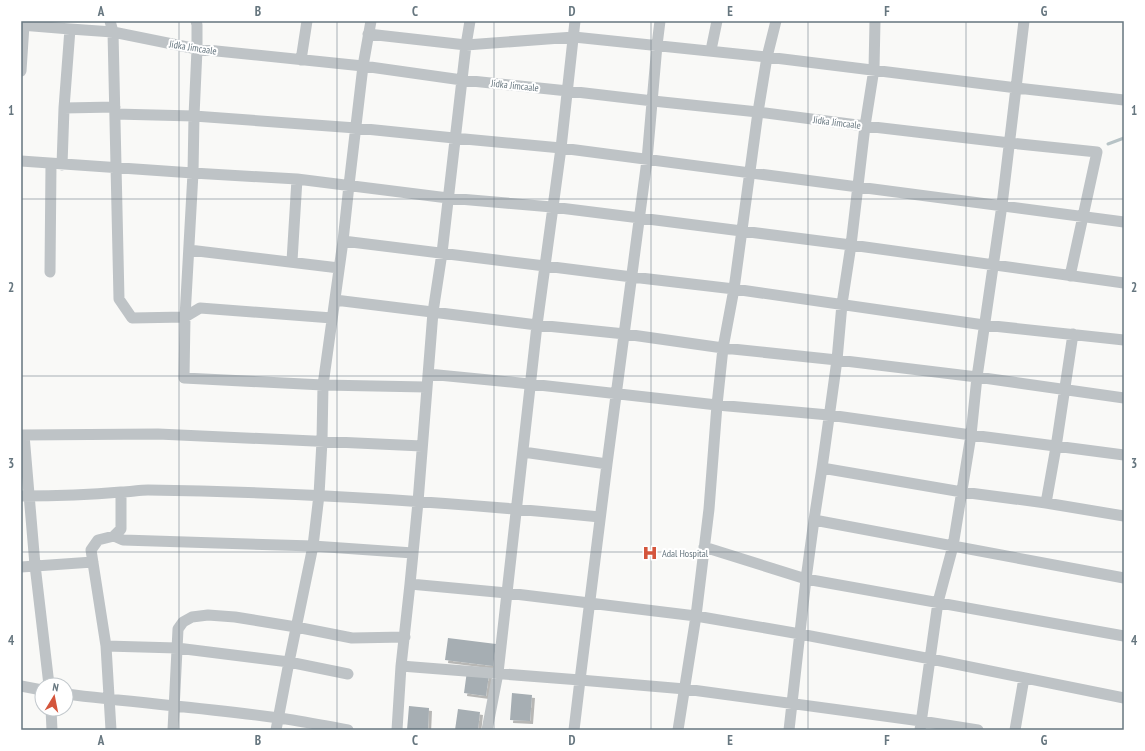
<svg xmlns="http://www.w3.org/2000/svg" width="1145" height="751" font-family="'PT Sans Narrow',sans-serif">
	<defs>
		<filter id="shadow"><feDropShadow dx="3" dy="3" stdDeviation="0" flood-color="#0004"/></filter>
	</defs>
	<rect width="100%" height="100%" fill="#f9f9f7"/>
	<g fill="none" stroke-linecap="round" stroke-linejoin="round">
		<path stroke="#b7c3c6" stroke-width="3" d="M 1108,144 L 1124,138"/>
	</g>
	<path fill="#a6aeb3" filter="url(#shadow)" d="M 448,638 L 496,644 L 493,666 L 445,660 Z
		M 467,671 L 489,674 L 486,696 L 464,693 Z
		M 512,693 L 532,695 L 530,721 L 510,720 Z
		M 409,706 L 429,708 L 428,730 L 407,730 Z
		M 458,709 L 480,712 L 478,730 L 455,730 Z"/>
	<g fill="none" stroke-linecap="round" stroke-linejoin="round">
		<path stroke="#bec3c6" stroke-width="11" d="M 110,21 L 113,32 L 119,299 L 132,318 L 185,317 L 200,308 L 332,318
			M 196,21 L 197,25 L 197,49 L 194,116 L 193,173 L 185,317 L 184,378 L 323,385 L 426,387
			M 660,21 L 657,45 L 647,160 L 607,464 L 580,680 L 685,689 L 921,721 L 978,730
			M 875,21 L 874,69 L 865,126 L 851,245 L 842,304 L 837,360 L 822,468 L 814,520 L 1124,578
			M 21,25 L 70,29 L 113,32 L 197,49 L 363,66 L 462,80 L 568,91 L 653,101 L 758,112 L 865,126 L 1010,143 L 1097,152 L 1070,276
			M 368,34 L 466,45 L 574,37 L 767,57 L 1017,88 L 1124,100
			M 711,50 L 717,21
			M 301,60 L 307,21
			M 21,71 L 24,25
			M 64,108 L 115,107
			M 115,114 L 194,116 L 356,128 L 454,138 L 561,148 L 1124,222
			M 21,161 L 193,173 L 297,179 L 448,198 L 552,207 L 640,218 L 851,245 L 1124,283
			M 62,165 L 64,108 L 70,29
			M 343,241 L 545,266 L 632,277 L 734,289 L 984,325 L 1124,340
			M 189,250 L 339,268
			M 292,261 L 297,179
			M 50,272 L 51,164
			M 335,300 L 537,325 L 625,334 L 723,348 L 837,360 L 977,377 L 1124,398
			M 428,374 L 530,384 L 717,405 L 829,415 L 971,435 L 1124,455
			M 21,435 L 158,434 L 422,446
			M 24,435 L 35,565 L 49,685
			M 523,452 L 607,464
			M 822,468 L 962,492 L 1046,503 L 1124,516
			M 21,496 C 54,496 88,495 121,492 C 130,492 139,490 148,490 C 299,492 450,502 600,517
			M 1046,503 L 1056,447 L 1073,334
			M 114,536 L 123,540 L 313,546 L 413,553
			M 704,547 L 806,579 L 1124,636
			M 21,567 L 93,562
			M 410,584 L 507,593 L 696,616 L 800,634 L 931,659 L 1124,698
			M 106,646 L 177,648 L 289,662 L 348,674
			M 401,666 L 580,680 L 574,730
			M 21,686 L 42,690
			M 66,694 C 137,703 208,708 279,718 C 302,721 325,726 348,730
			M 51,709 L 52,730
			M 111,730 L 106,646 L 91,550 L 98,540 L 114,536 L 121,529 L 121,492
			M 173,730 L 178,629 L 183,622 L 192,617 L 208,615 L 235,617 L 296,627 L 352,638 L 405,637
			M 276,730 L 289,662 L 313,546 L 319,495 L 322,441 L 323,385 L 343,241 L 349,185 L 363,66 L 371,21
			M 397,730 L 401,666 L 410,584 L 418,502 L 433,312 L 442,253 L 466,45 L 470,21
			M 487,730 L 498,673 L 537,325 L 561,148 L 575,21
			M 678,730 L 696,616 L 709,509 L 717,405 L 723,348 L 734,289 L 758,112 L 767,57 L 776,21
			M 789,730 L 806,579 L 814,520
			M 920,730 L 938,602 L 953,546 L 971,435 L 977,377 L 1002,205 L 1024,21
			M 1015,730 L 1024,678"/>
	</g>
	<path fill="none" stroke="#66767f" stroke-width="1" stroke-opacity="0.55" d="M 179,21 L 179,730M 337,21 L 337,730M 494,21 L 494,730M 651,21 L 651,730M 808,21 L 808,730M 966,21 L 966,730M 21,199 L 1124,199M 21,376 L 1124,376M 21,552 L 1124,552"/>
	<defs>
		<g id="hospital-bare" transform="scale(1.2)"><path d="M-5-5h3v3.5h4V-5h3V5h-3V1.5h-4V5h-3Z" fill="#d4553c" stroke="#fff" stroke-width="2.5" paint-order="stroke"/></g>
	</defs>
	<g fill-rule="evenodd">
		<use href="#hospital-bare" x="650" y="553"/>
	</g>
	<g text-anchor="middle" stroke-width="4" stroke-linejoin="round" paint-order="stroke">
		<g font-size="10" fill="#66767f" stroke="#fff">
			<text transform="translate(193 47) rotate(9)" y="4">Jidka Jimcaale</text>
			<text transform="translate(515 85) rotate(6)" y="4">Jidka Jimcaale</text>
			<text transform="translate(837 122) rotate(7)" y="4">Jidka Jimcaale</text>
		</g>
		<g font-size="10" fill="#66767f" stroke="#fff" text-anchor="start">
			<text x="662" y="557">Adal Hospital</text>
		</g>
	</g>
	<rect width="1145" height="751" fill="none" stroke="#ffffff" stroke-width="44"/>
	<g transform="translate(54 697) rotate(10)"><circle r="19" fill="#ffffff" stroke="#c2c8cc"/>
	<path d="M0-3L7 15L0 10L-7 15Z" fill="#d4553c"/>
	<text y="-6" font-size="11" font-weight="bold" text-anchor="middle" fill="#66767f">N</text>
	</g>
	<rect x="22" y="22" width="1101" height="707" fill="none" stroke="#66767f" stroke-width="1.5"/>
	<g font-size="13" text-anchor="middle" font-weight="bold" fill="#66767f">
		<text x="101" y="16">A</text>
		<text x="258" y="16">B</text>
		<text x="415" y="16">C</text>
		<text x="572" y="16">D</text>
		<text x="730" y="16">E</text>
		<text x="887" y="16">F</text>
		<text x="1044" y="16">G</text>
		<text x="11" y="115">1</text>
		<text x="1134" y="115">1</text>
		<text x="11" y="292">2</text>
		<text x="1134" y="292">2</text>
		<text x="11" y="468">3</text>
		<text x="1134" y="468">3</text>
		<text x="11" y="645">4</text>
		<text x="1134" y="645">4</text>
		<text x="101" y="745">A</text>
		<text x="258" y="745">B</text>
		<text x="415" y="745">C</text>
		<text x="572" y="745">D</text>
		<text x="730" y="745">E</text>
		<text x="887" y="745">F</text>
		<text x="1044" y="745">G</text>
	</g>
</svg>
